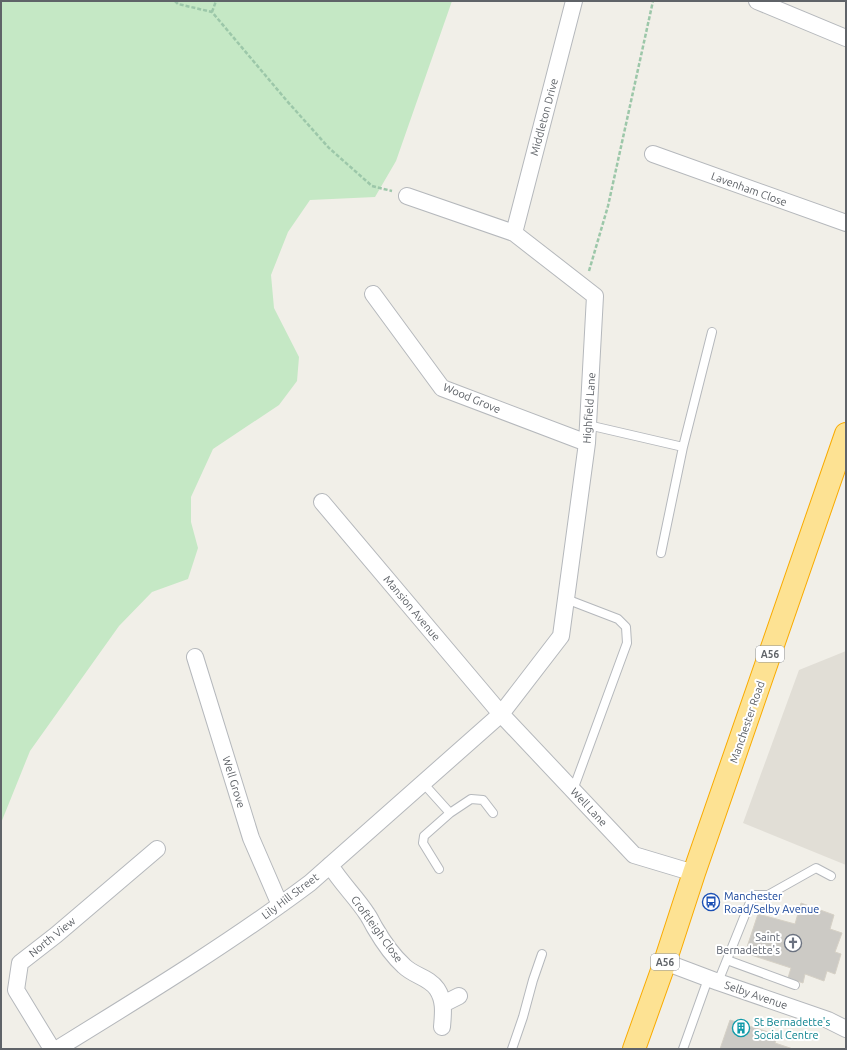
<svg xmlns="http://www.w3.org/2000/svg" width="847" height="1050" font-family="Ubuntu,sans-serif">
	<rect width="100%" height="100%" fill="#f1efe8"/>
	<path fill="#e1ded6" d="M 846,651 L 846,865 L 743,823 L 799,670 Z"/>
	<path fill="#c5e8c5" d="M 1,1 L 452,1 L 396,161 L 375,197 L 310,200 L 288,232 L 271,275 L 274,308 L 299,357 L 297,381 L 279,405 L 213,449 L 191,497 L 191,522 L 198,548 L 188,579 L 152,592 L 119,626 L 30,751 L 1,823 Z"/>
	<path fill="#cccac5" stroke="#d6d1c6" d="M 801,903 L 834,915 L 830,929 L 842,933 L 835,952 L 841,954 L 835,974 L 827,971 L 824,981 L 805,974 L 803,983 L 788,978 L 791,968 L 745,953 L 758,914 L 795,924 Z
		M 730,1020 L 778,1035 L 775,1043 L 793,1049 L 720,1049 Z"/>
	<g fill="none" stroke-linecap="round" stroke-linejoin="round">
		<g stroke="#b5b8bc" stroke-width="10">
			<path id="lane" d="M 588,425 L 683,447 L 661,553
				M 683,447 L 712,332
				M 566,599 L 618,619 L 626,627 L 627,643 L 573,790
				M 423,783 L 450,813 L 424,836 L 423,843 L 439,869
				M 450,813 L 471,799 L 483,800 L 493,813
				M 727,960 L 795,985
				M 718,982 L 753,895 L 768,895 L 816,868 L 831,876
				M 512,1049 L 523,1017 L 533,980 L 542,954
				M 683,1049 L 708,979"/>
		</g>
		<g stroke="#b5b8bc" stroke-width="18">
			<path id="street" d="M 757,1 L 846,38
				M 653,154 L 846,223
				M 514,233 L 574,1
				M 373,294 L 442,388 L 587,443
				M 322,502 L 501,714 L 634,855 L 694,873
				M 195,657 L 251,838 L 280,905
				M 330,865 C 341,883 356,897 367,914 C 370,918 372,923 375,928 C 382,940 394,957 404,966 C 414,976 429,977 437,989 C 445,1001 443,1014 442,1027
				M 665,962 L 718,982 L 828,1020 L 846,1029
				M 443,1004 L 459,996
				M 52,1049 L 16,990 L 20,963 L 56,935 L 157,849
				M 57,1049 C 143,996 230,943 310,883 L 501,714 L 561,636 L 587,443 L 595,296 L 514,233 L 407,196"/>
		</g>
		<g stroke="#f9ab00" stroke-width="24">
			<path id="highway" d="M 634,1049 L 665,962 L 694,873 L 846,434"/>
		</g>
		<path stroke="#9cc7a9" stroke-width="2.5" stroke-dasharray="4 2" stroke-linecap="butt" d="M 175,1 L 178,4 L 212,12 L 287,101 L 329,148 L 372,186 L 392,191
			M 212,12 L 216,1
			M 589,271 L 608,206 L 653,1"/>
		<use href="#lane" stroke="#fff" stroke-width="8"/>
		<use href="#street" stroke="#fff" stroke-width="16"/>
		<use href="#highway" stroke="#fde293" stroke-width="22"/>
	</g>
	<defs>
		<g id="bus-ring" transform="scale(0.9)"><circle r="9.5" fill="#fff" stroke="#1a4fb4" stroke-width="1.5"/><path d="M-5-6H5V4H4V6H2V4H-2V6H-4V4H-5ZM-3.5-4V0h7V-4ZM-3.5 1.2v1.5H-2V1.2ZM2 1.2v1.5H3.5V1.2Z" fill="#1a4fb4"/></g>
		<g id="church-ring" transform="scale(0.9)"><circle r="9.5" fill="#fff" stroke="#6b7280" stroke-width="1.5"/><path d="M-1.2-6h2.4v3.5h3.3v2.4h-3.3V6h-2.4V-.1h-3.3v-2.4h3.3Z" fill="#6b7280"/></g>
		<g id="building-ring" transform="scale(0.9)"><circle r="9.5" fill="#fff" stroke="#0f9aa8" stroke-width="1.5"/><path d="M-4-6H4V6H1V3H-1V6H-4ZM-2.5-4.3h1.7v1.8h-1.7ZM.8-4.3h1.7v1.8H.8ZM-2.5-1h1.7V.8h-1.7ZM.8-1h1.7V.8H.8Z" fill="#0f9aa8"/></g>
	</defs>
	<g fill-rule="evenodd">
		<use href="#bus-ring" x="711" y="902"/>
		<use href="#church-ring" x="793" y="943"/>
		<use href="#building-ring" x="741" y="1028"/>
	</g>
	<g text-anchor="middle" stroke-width="4" stroke-linejoin="round" paint-order="stroke">
		<g fill="#fff" stroke="#8f9295" stroke-width="1">
			<rect x="756" y="646" width="28" height="16" rx="3"/>
			<rect x="651" y="954" width="28" height="16" rx="3"/>
		</g>
		<g font-size="10" font-weight="bold" fill="#5f6368">
			<text x="770" y="658">A56</text>
			<text x="665" y="966">A56</text>
		</g>
		<g font-size="11" fill="#5f6368" stroke="#fff">
			<text transform="translate(544 117) rotate(-75)" y="4">Middleton Drive</text>
			<text transform="translate(749 189) rotate(20)" y="4">Lavenham Close</text>
			<text transform="translate(472 398) rotate(23)" y="4">Wood Grove</text>
			<text transform="translate(589 408) rotate(-86)" y="4">Highfield Lane</text>
			<text transform="translate(412 608) rotate(50)" y="4">Mansion Avenue</text>
			<text transform="translate(747 722) rotate(-71)" y="4">Manchester Road</text>
			<text transform="translate(234 782) rotate(73)" y="4">Well Grove</text>
			<text transform="translate(589 807) rotate(47)" y="4">Well Lane</text>
			<text transform="translate(290 896) rotate(-37)" y="4">Lily Hill Street</text>
			<text transform="translate(377 929) rotate(54)" y="4">Croftleigh Close</text>
			<text transform="translate(52 937) rotate(-39)" y="4">North View</text>
			<text transform="translate(756 995) rotate(19)" y="4">Selby Avenue</text>
		</g>
		<g font-size="11" fill="#164399" stroke="#fff" text-anchor="start">
			<text x="724" y="900">Manchester<tspan x="724" dy="13">Road/Selby Avenue</tspan></text>
		</g>
		<g font-size="11" fill="#5b616d" stroke="#fff" text-anchor="end">
			<text x="780" y="941">Saint<tspan x="780" dy="13">Bernadette's</tspan></text>
		</g>
		<g font-size="11" fill="#0d838f" stroke="#fff" text-anchor="start">
			<text x="754" y="1026">St Bernadette's<tspan x="754" dy="13">Social Centre</tspan></text>
		</g>
	</g>
	<rect width="847" height="1050" fill="none" stroke="#5f6368" stroke-width="4"/>
</svg>
